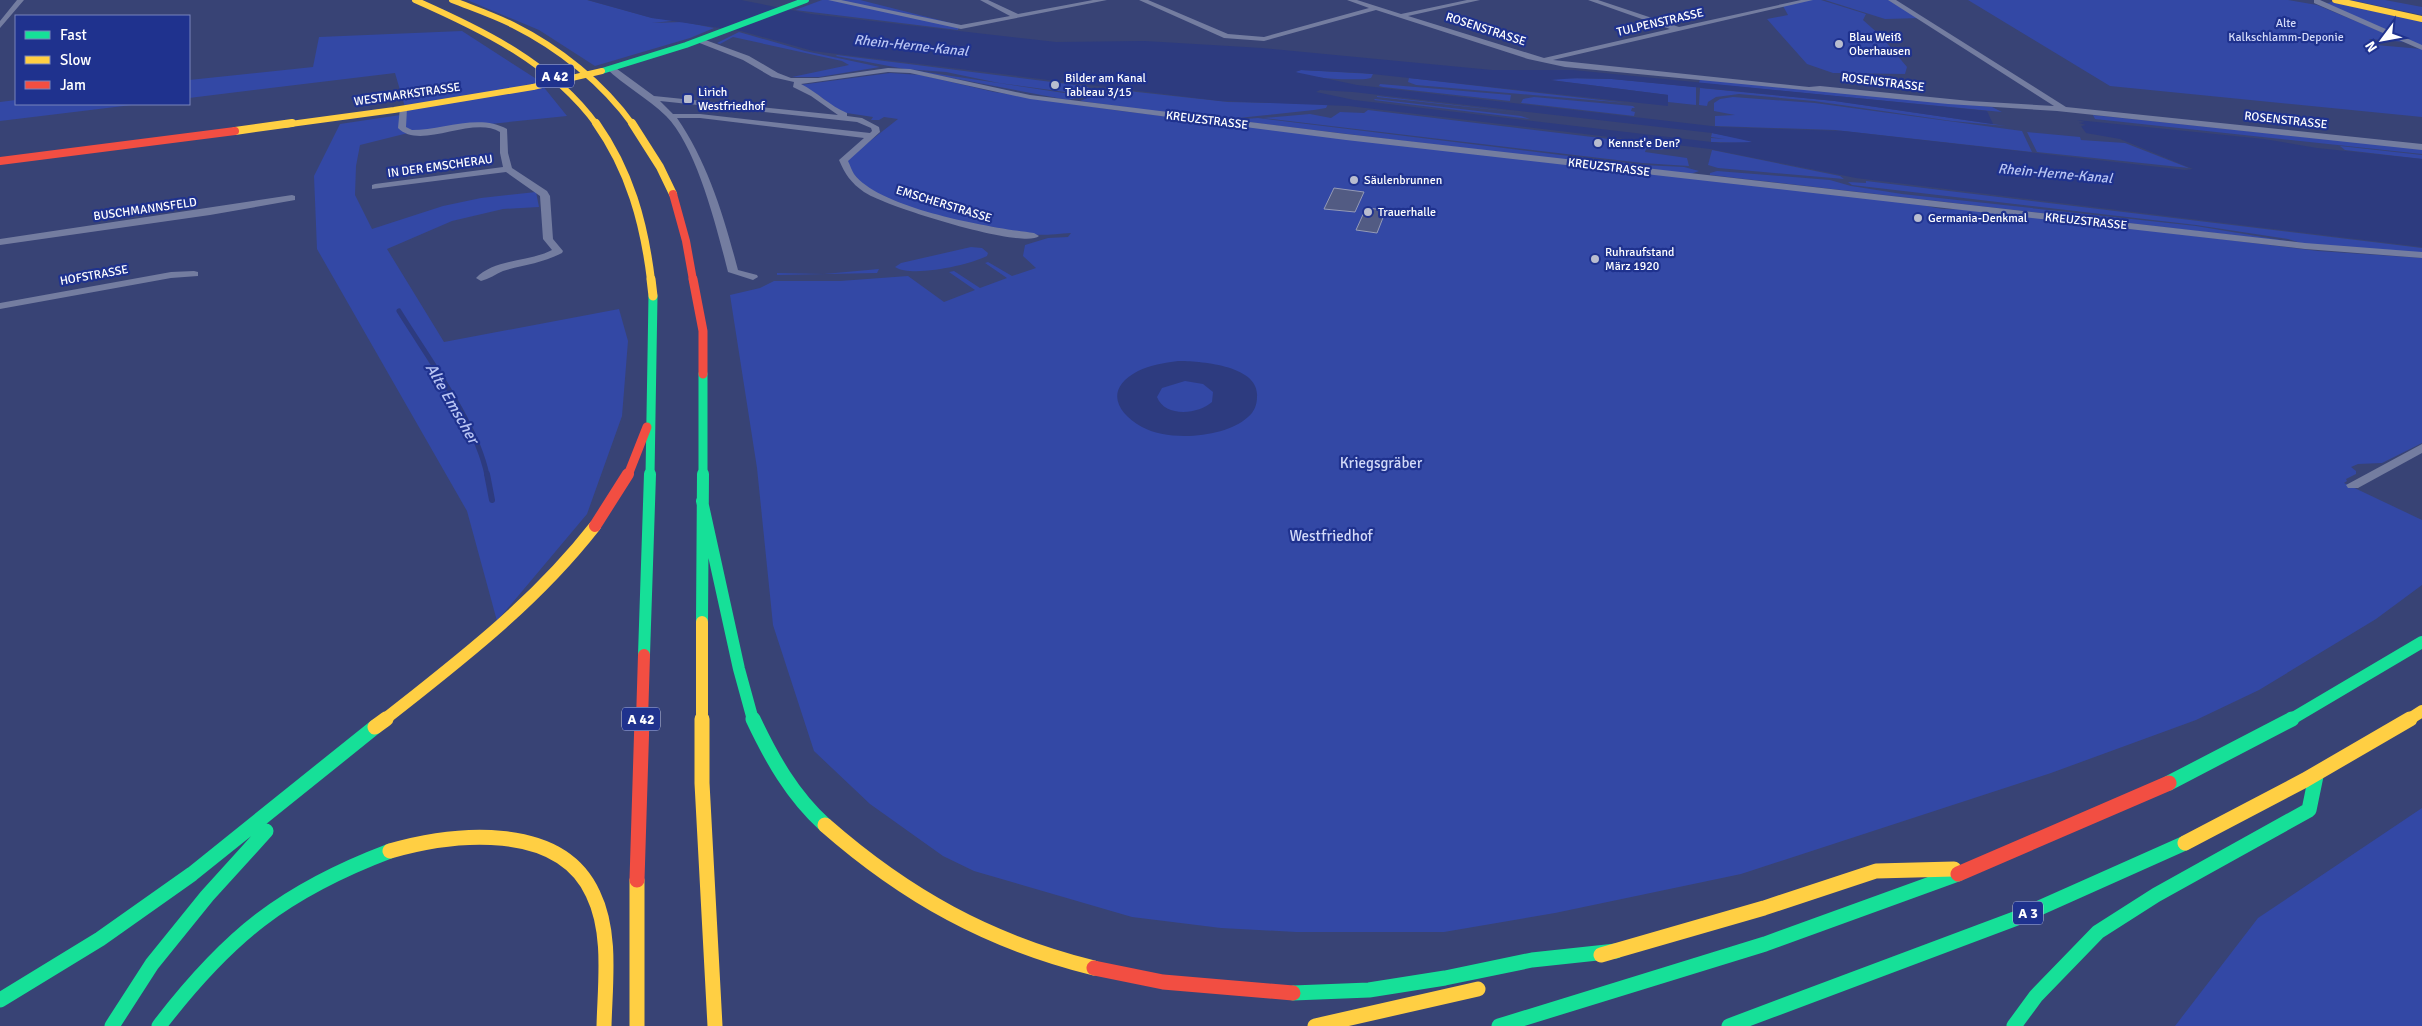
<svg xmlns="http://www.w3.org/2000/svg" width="2422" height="1026" font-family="Signika,sans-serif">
	<rect width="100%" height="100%" fill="#384375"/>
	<path fill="#3348a5" d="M 467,0 L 587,0 L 652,18 L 681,20 L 652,23 L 683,22 L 714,28 L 690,38 L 595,66 L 539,30 Z
		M 822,0 L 860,0 L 959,25 L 958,30 L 795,10 Z
		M 1810,0 L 1821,0 L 1866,14 L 1863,20 L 1881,36 L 1907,67 L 1905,74 L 1833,73 L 1807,64 L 1767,19 L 1788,15 L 1783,6 Z
		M 1825,0 L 1889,0 L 1921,18 L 1885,19 Z
		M 1968,0 L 2288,0 L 2317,5 L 2406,42 L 2369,39 L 2376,45 L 2422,49 L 2422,117 L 2110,86 Z
		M 2351,0 L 2385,0 L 2422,7 L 2422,15 Z
		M 2332,2 L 2422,22 L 2422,46 L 2325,4 Z
		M 462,31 L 538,80 L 567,116 L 412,132 L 360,145 L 356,166 L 355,195 L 372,229 L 443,206 L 481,198 L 536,192 L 539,207 L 503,209 L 452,221 L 387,249 L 444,342 L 619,309 L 628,341 L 622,416 L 587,514 L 497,621 L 467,511 L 317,249 L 314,176 L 340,124 L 407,114 L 395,73 L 189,98 L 189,80 L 313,67 L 319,37 Z
		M 739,32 L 805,51 L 880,67 L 819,77 L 792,77 L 849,65 L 842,61 L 733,37 L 720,44 L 717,43 Z
		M 837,55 L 1084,86 L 1093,89 L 1087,95 L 999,83 L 946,72 L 905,69 L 1084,96 L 1068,100 L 836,56 Z
		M 1301,70 L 1373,74 L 1371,78 L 1366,79 C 1348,80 1311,79 1295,72 Z
		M 890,73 L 921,75 L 994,92 L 1121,111 L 1915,202 C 1930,208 1948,211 1964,208 L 2318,251 L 2422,258 L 2422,443 L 2382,463 L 2358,464 L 2351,467 L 2356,471 L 2356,474 L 2346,479 L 2347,481 L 2344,483 L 2422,520 L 2422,585 L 2376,619 L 2259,690 L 2196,720 L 2051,773 L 1741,874 L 1555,913 L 1444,932 L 1296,932 L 1221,928 L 1132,917 L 974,871 L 943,856 L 870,804 L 814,751 L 773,625 L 757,468 L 730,295 L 760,288 L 774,281 L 840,281 L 908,276 L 944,302 L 975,290 L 949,272 L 954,271 L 980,288 L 1007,278 L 985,263 L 988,262 L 1012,276 L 1036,268 L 1023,256 L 1025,245 L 1048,238 L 1068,237 L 1071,233 C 1056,234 1041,236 1025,234 C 978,229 909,213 868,189 C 859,184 848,170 846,160 L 898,119 L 884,117 L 879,120 L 871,120 L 873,117 L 840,112 L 817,94 L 800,85 Z
		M 1409,78 L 1627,103 L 1416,85 L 1408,82 Z
		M 1559,78 L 1612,79 L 1696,87 L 1696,105 L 1668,102 L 1668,95 L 1550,80 Z
		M 1700,79 L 1992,107 L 2002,112 L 1699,83 Z
		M 1380,84 L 1511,95 L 1510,101 L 1383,87 L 1379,86 Z
		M 1700,88 L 1835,101 L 2006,126 L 1952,121 L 1814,101 L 1739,94 L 1716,97 L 1708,102 L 1707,106 L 1699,105 Z
		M 1128,91 L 1228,102 L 1328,104 L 1326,108 L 1314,110 L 1219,120 L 1080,101 L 1098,94 Z
		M 1377,96 L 1532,114 L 1377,97 Z
		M 1534,97 L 1633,106 L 1635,108 L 1632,108 L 1631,111 L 1635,112 L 1634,116 L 1521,103 L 1523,99 Z
		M 1733,97 L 1815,103 L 2022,131 L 2032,152 L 1835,130 L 1715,126 L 1715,116 L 1735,115 L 1714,111 L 1714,103 L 1720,99 Z
		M 1375,99 L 1521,116 L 1530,119 L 1374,100 Z
		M 16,100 L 16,104 L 140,104 L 0,121 L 0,102 Z
		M 1368,110 L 1667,146 L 1668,148 L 1660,150 L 1646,149 L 1645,152 L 1687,158 L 1689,166 L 1642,163 L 1263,118 L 1310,114 L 1331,118 L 1340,112 L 1364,113 Z
		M 2093,115 L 2422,149 L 2422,154 L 2095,119 Z
		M 1258,118 L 1643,165 L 1684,167 L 1699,171 L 1688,175 L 1231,120 Z
		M 2027,132 L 2080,137 L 2081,140 L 2125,143 L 2189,168 L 2037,152 Z
		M 1712,133 L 1749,140 L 1753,143 L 1711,142 L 1711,138 L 1725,139 L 1711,137 Z
		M 2340,146 L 2422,155 L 2422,159 L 2345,150 Z
		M 1712,150 L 1840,176 L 1844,179 L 1718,168 L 1708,165 Z
		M 1717,171 L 1830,180 L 1851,186 L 1902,194 L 2196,226 L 2293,242 L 1710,175 L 1710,173 Z
		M 1866,181 L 2422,248 L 2422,254 L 2307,245 L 2288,239 L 2196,225 L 1852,185 L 1848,182 L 1866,183 Z
		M 971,247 L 982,248 L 988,253 L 987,256 C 969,265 912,278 895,267 L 901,263 Z
		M 879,269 L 877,273 L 777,275 L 777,273 L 824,274 Z
		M 2422,808 L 2422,1026 L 2175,1026 L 2258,918 Z"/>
	<path fill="#2d3b7f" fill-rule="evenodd" d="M 588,0 L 741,0 L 811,14 L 1056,42 L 1145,41 L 1262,48 L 1492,70 L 1573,70 L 1987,111 L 1993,124 L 1835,101 L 1612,79 L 1577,78 L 1550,80 L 1668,95 L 1668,106 L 1363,73 L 1301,70 L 1295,72 L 1357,85 L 1720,127 L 1843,131 L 2185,170 L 2193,169 L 2120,139 L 2086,133 L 2081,126 L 2086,125 L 2079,123 L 2085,122 L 2077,120 L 2264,139 L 2317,148 L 2422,159 L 2422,247 L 1856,178 L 1710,149 L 1349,106 L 1221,101 L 813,51 L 741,31 L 652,18 ZM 1320,90 L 1353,92 L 1712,133 L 1753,142 L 1720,143 L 1354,100 L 1316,92 Z
		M 1178,361 C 1199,361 1260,365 1257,397 C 1257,405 1254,412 1248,417 C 1225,438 1169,442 1142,427 C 1115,412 1105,388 1138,371 C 1150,365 1164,363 1178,361 ZM 1185,381 L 1203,384 L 1213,392 L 1212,402 C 1199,414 1165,418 1157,397 L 1162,388 Z"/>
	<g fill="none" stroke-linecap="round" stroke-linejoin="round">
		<path stroke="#2d3b7f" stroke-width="5" d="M 399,311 C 428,358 476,422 487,475"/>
		<path stroke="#2d3b7f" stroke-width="6" d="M 487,474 L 492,500"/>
	</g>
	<path fill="#525b83" stroke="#949ab7" d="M 1334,188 L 1364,192 L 1355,212 L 1324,209 Z
		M 1366,208 L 1386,210 L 1377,233 L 1356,230 Z"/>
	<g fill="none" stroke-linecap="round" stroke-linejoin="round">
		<path fill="#747da0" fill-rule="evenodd" d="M 17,0 L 24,0 L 0,28 L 0,21 Z
			M 828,0 L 841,0 L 961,25 L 1010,16 L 980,0 L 988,0 L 1018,14 L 1093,0 L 1107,0 L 961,29 Z
			M 1139,0 L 1148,0 L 1228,34 L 1264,37 L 1369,8 L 1347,0 L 1357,0 L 1401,14 L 1467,0 L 1480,0 L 1408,16 L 1544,58 L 1670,29 L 1588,0 L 1598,0 L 1679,27 L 1801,0 L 1813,0 L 1553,60 L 1809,87 L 1820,86 L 1970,101 L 2054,106 L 1888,0 L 1896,0 L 2066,107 L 2422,144 L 2422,150 L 2057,111 L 1948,104 L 1565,67 L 1528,59 L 1376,10 L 1264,41 L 1224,38 Z
			M 2314,0 L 2320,0 L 2422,45 L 2422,50 L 2314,3 Z
			M 700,38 L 749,56 L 778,73 L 791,78 L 818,78 L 888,68 L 910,69 L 1030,95 L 1346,134 L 2305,243 L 2422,252 L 2422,258 L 2305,249 L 1346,140 L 1030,99 L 910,73 L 888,72 L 801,84 C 817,92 830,106 847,113 L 847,116 L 862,118 L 879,127 L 880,132 L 848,161 C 850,165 852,171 854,174 C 880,209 992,228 1034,233 L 1039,236 C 1024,250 884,206 864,192 C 851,183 845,174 839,160 L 864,138 L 700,118 L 677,118 C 708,163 724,217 738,270 L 757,275 L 758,277 L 753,280 L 728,272 C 717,229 697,147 666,116 C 648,98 624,86 606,68 L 613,66 L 654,96 L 838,115 L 811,96 L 793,87 L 794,82 L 772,77 L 743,60 L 697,42 L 696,40 ZM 660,101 L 857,122 L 871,128 L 872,131 L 870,133 L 700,114 L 673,114 Z
			M 400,107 L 407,109 L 406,127 L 412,130 C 441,130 480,113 507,129 L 508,153 L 512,168 L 547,191 L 550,196 L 553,239 L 563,251 L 562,253 C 543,263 523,265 503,271 C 496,274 489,279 481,281 L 476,278 C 494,259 529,262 552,250 L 543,239 L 540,196 L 506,172 L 372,189 L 372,185 L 375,184 L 503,167 L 500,153 L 500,132 C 472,115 420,151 398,128 Z
			M 292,195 L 295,196 L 295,200 L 210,215 L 0,245 L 0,239 Z
			M 194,271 L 198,272 L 198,276 L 171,278 L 0,309 L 0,303 L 171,272 Z
			M 2422,444 L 2422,453 L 2358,488 L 2348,488 L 2346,485 Z"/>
		<path stroke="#16e098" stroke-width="6" d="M 602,71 L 686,45 L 806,0"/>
		<path stroke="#16e098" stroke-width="9" d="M 650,475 L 653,296
			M 703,475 L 703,374"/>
		<path stroke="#16e098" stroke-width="12" d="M 702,501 L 739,669 L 753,720
			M 702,622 L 703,474
			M 644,655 L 650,474
			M 2290,720 L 2422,642"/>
		<path stroke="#16e098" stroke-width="15" d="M 753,719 C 772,759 792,795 825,825
			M 2169,783 L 2292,719
			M 1293,993 L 1369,990 L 1445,978 L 1532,960 L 1616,951
			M 0,1000 L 100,939 L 192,874 L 375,727
			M 112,1026 L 152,964 L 207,896 L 266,831
			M 159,1026 C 228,936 284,891 390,851
			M 1499,1026 L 1765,944 L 1958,874
			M 1729,1026 L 2017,918 L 2185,843
			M 2014,1026 L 2036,996 L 2098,932 L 2156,895 L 2309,810 L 2316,776"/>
		<path stroke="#ffcf43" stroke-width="6" d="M 415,0 C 483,30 552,63 597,125
			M 452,0 C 472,8 493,15 513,25 C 559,48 603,83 633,125
			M 2335,0 L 2422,19
			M 283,125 L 394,110 L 533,87"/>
		<path stroke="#ffcf43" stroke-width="8" d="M 596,123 C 630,171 644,223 651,280
			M 632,123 L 660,167 L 673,194
			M 235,131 L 292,123"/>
		<path stroke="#ffcf43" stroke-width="9" d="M 651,279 L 653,296"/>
		<path stroke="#ffcf43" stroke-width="12" d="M 702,622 L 702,720
			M 384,720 C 460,660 535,603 595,526
			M 2408,720 L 2422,711"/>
		<path stroke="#ffcf43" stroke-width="15" d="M 702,719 L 702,783 L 715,1026
			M 375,727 L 386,719
			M 825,825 C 906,896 989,942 1094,968
			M 2185,843 L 2305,780 L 2410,719
			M 390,851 C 453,833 560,821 593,894 C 612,933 605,984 604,1026
			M 637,880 L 637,1026
			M 1601,955 L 1764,908 L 1876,871 L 1954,869
			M 1315,1026 L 1478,989"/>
		<path stroke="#f24e42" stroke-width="8" d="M 0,161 L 235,131
			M 673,194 L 686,241 L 693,280"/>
		<path stroke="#f24e42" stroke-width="9" d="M 693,279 L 703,331 L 703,374
			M 628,475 L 647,427"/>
		<path stroke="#f24e42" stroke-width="12" d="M 595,526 L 628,474
			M 642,720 L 644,655"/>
		<path stroke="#f24e42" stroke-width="15" d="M 1958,874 L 2169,783
			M 637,880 L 642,719
			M 1094,968 L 1163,982 L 1293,993"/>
		<path stroke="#ffcf43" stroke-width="6" d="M 533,87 L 602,71"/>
	</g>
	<g fill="#b9bdcf" stroke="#1f328e" stroke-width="2">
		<circle cx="1839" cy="44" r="5"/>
		<circle cx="1055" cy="85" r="5"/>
		<rect x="683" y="94" width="10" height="10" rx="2.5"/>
		<circle cx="1598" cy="143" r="5"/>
		<circle cx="1354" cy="180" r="5"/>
		<circle cx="1368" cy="212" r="5"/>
		<circle cx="1918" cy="218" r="5"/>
		<circle cx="1595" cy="259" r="5"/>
	</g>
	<g text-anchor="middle" stroke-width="4.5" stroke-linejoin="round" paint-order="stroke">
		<g font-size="12" fill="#fff" stroke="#1f328e">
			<text transform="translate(1660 22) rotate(-13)" y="4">TULPENSTRASSE</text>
			<text transform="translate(1486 29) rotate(18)" y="4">ROSENSTRASSE</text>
			<text transform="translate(1883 82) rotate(7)" y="4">ROSENSTRASSE</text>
			<text transform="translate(407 94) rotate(-8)" y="4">WESTMARKSTRASSE</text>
			<text transform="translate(1207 120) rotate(7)" y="4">KREUZSTRASSE</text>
			<text transform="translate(2286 120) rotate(6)" y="4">ROSENSTRASSE</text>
			<text transform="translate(440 166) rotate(-8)" y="4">IN DER EMSCHERAU</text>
			<text transform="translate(1609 167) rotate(7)" y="4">KREUZSTRASSE</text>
			<text transform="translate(944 204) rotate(17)" y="4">EMSCHERSTRASSE</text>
			<text transform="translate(145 209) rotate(-8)" y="4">BUSCHMANNSFELD</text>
			<text transform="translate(2086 221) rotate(6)" y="4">KREUZSTRASSE</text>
			<text transform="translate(94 275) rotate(-10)" y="4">HOFSTRASSE</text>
		</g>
		<g font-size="12" fill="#d3daf9" stroke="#1f328e">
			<text x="2286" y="27">Alte<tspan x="2286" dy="14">Kalkschlamm-Deponie</tspan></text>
		</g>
		<g font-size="12" fill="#fff" stroke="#1f328e" text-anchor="start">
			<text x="1849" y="41">Blau Weiß<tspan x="1849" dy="14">Oberhausen</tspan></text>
			<text x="1065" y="82">Bilder am Kanal<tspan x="1065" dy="14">Tableau 3/15</tspan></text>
			<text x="698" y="96">Lirich<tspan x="698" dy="14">Westfriedhof</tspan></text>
			<text x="1608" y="147">Kennst'e Den?</text>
			<text x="1364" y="184">Säulenbrunnen</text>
			<text x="1378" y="216">Trauerhalle</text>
			<text x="1928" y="222">Germania-Denkmal</text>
			<text x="1605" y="256">Ruhraufstand<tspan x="1605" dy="14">März 1920</tspan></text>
		</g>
		<g font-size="14" font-style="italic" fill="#b9c5f4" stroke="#1f328e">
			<text transform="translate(911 45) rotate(6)" y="5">Rhein-Herne-Kanal</text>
			<text transform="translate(2055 173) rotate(5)" y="5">Rhein-Herne-Kanal</text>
		</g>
		<g fill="#1f328e" stroke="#bcc2dd" stroke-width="1">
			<rect x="536" y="64.5" width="38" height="23" rx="4"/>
			<rect x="622" y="707.5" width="38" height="23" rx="4"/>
			<rect x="2013" y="901.5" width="30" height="23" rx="4"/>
		</g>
		<g font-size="14" font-weight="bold" fill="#fff">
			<text x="555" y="81">A 42</text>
			<text x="641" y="724">A 42</text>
			<text x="2028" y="918">A 3</text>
		</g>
		<g font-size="15" fill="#d3daf9" stroke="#1f328e">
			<text x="1381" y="468">Kriegsgräber</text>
			<text x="1331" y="541">Westfriedhof</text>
		</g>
		<g font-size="16" font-style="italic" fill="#b9c5f4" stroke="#1f328e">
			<text transform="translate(453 403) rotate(60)" y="6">Alte Emscher</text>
		</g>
	</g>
	<rect x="15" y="15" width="175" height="90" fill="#1f328e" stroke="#7984bb"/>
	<rect x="25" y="31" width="25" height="8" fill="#16e098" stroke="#7984bb"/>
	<text x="60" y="40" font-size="15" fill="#ffffff">Fast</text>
	<rect x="25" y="56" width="25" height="8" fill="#ffcf43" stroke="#7984bb"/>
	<text x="60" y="65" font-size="15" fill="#ffffff">Slow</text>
	<rect x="25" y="81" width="25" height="8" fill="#f24e42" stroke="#7984bb"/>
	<text x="60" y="90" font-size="15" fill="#ffffff">Jam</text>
	<g transform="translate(2382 40) rotate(238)" stroke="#1f328e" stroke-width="4" paint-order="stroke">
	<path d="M0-4L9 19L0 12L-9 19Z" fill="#ffffff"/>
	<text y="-8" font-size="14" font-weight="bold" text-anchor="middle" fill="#ffffff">N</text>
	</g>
</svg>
